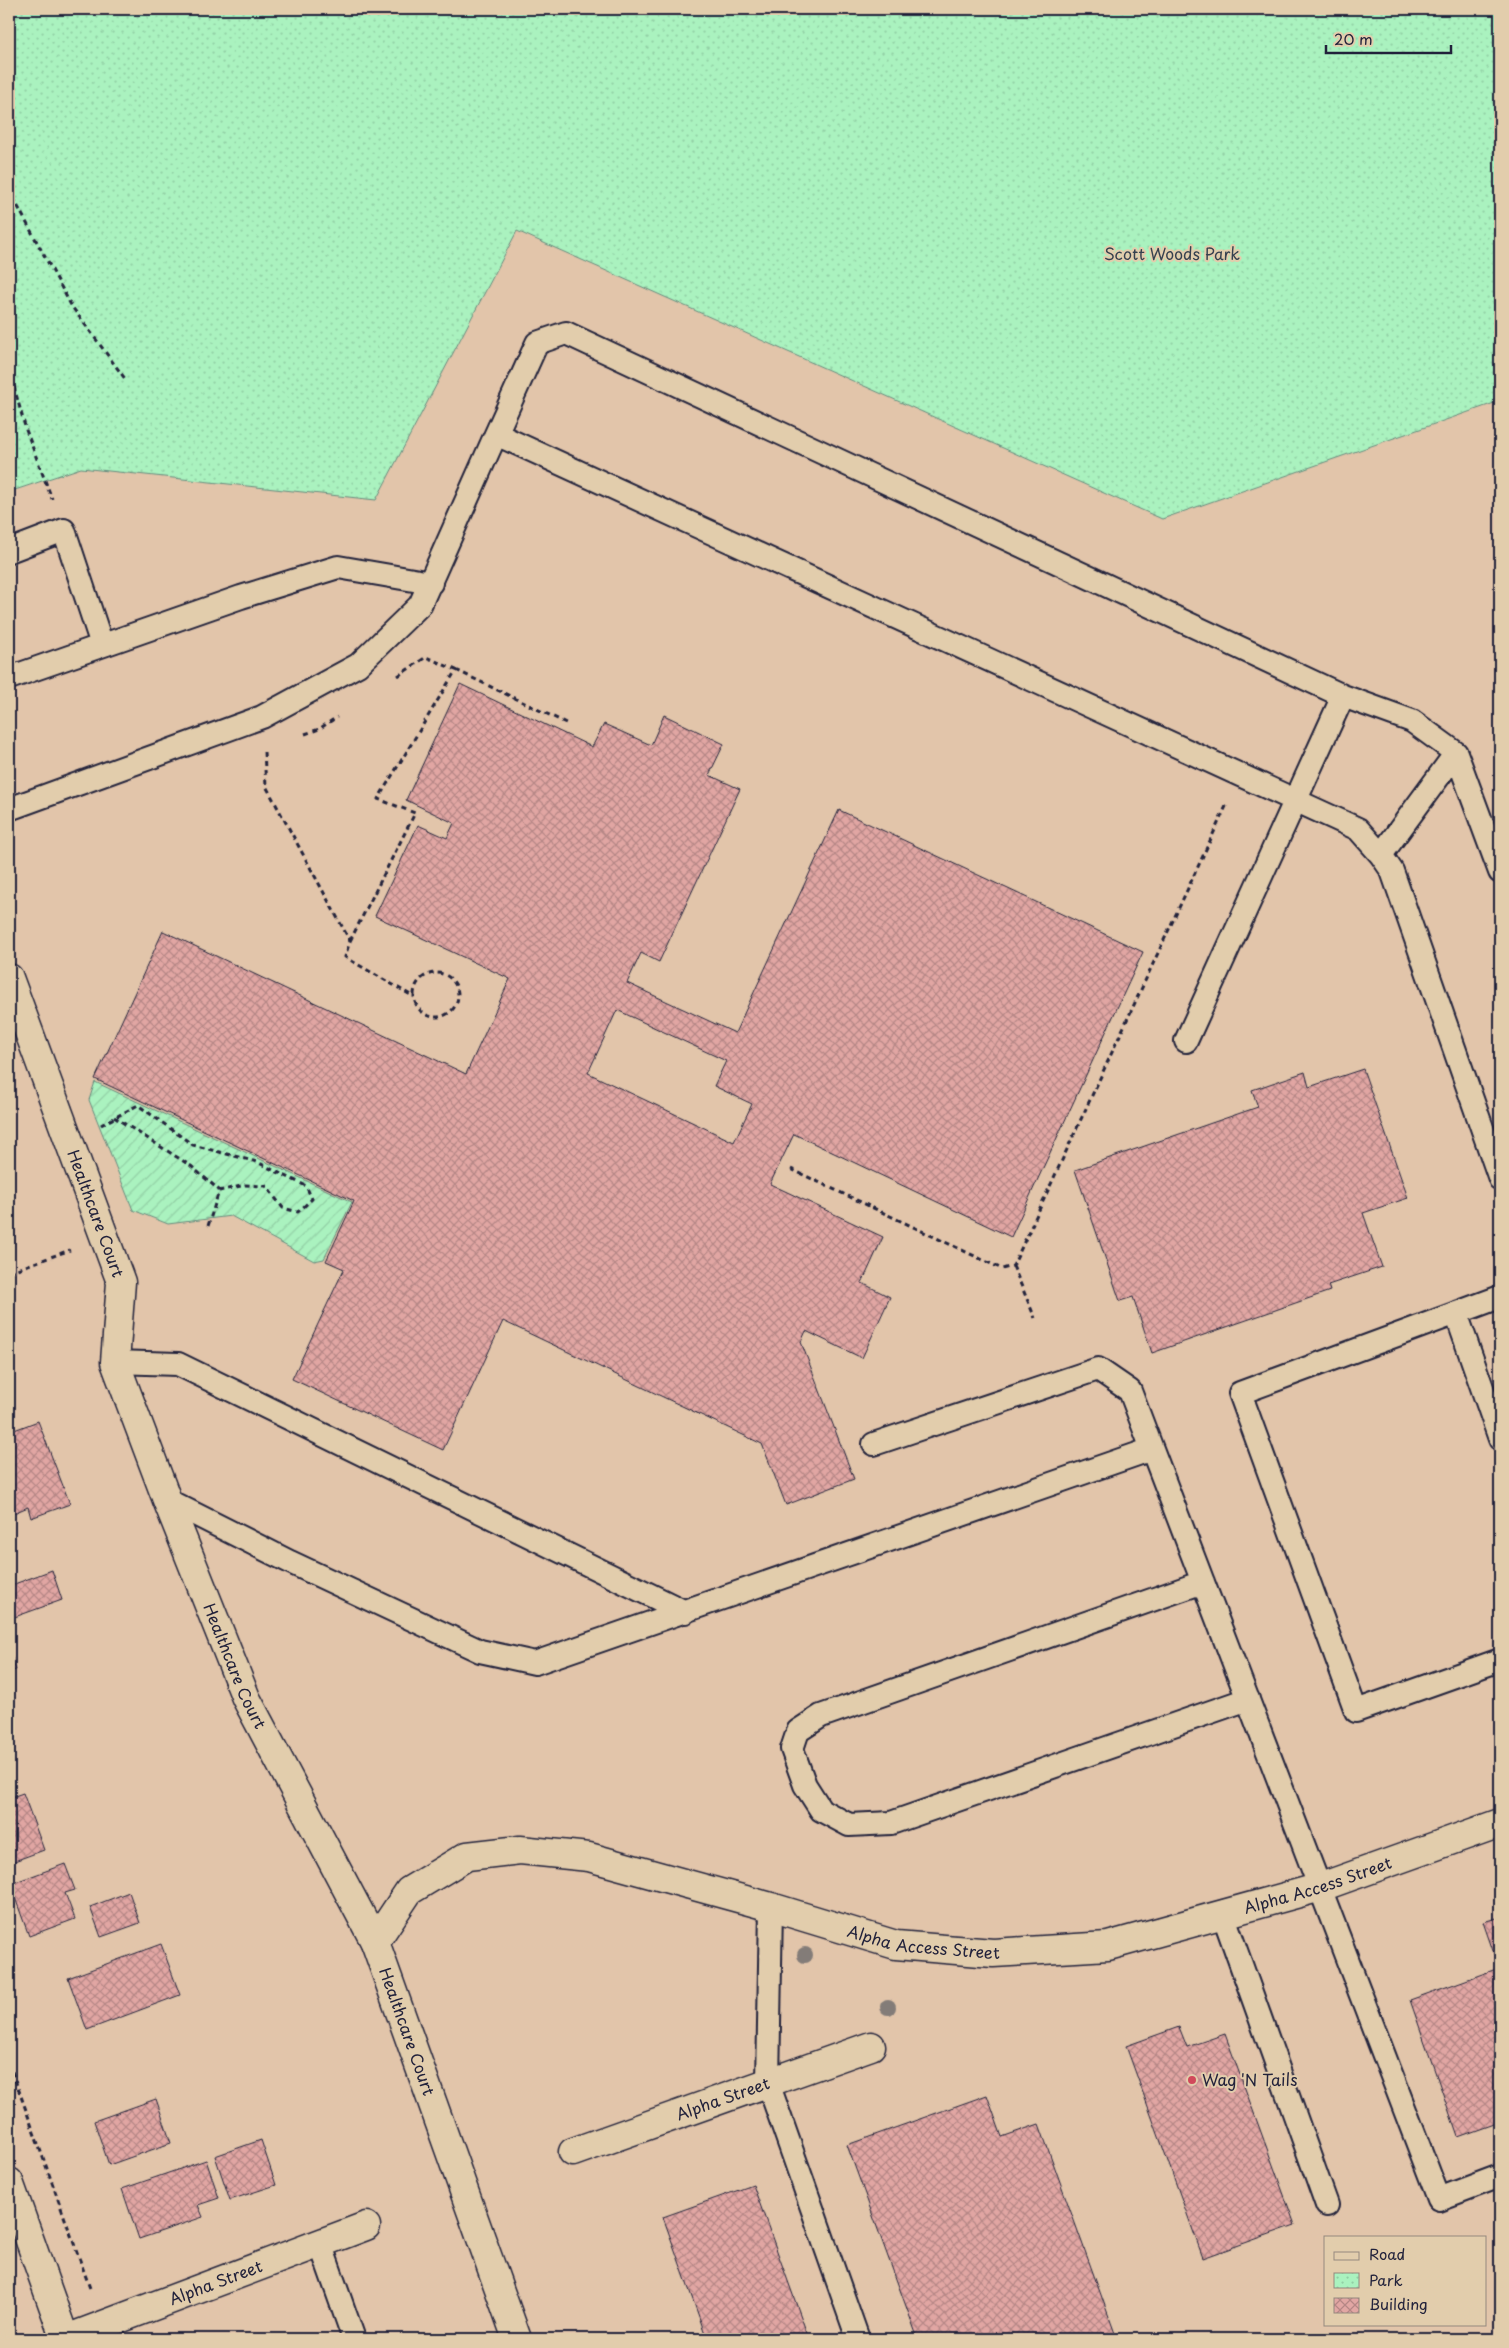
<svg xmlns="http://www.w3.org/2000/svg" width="1509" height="2348" font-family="'Playpen Sans',sans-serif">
	<defs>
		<pattern id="park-dots" width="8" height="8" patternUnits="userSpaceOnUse" patternTransform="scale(1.25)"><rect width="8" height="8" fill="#aaf2bf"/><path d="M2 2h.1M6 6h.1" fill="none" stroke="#92cfa5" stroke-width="1.8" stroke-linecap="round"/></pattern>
		<pattern id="garden-furrows" width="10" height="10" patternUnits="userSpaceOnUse" patternTransform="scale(1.25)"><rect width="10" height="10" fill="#aaf2bf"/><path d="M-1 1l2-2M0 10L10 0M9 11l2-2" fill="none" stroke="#92cfa5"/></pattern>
		<pattern id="building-cross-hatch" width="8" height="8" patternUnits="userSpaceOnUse" patternTransform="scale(1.25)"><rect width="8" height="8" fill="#e1a6a3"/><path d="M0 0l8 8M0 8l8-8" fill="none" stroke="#b68786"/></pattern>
	</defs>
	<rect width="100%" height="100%" fill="#e2c5aa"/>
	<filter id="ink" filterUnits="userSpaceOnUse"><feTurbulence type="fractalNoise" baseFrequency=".02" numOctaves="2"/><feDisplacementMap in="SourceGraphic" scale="10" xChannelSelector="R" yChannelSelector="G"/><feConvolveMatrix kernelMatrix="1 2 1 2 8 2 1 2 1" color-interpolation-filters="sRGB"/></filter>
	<g filter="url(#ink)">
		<path fill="url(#park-dots)" stroke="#668a7d" d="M 9,9 L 1500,9 L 1500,401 L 1162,519 L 517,231 L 376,500 L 81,468 L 9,492 Z"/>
		<path fill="url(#garden-furrows)" stroke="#668a7d" d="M 95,1082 L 352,1202 L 324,1259 L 314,1261 L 231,1216 L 168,1224 L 133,1210 L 89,1100 Z"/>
		<path fill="url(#building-cross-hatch)" stroke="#22223b" fill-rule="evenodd" d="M 460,684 L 592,747 L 604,724 L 651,745 L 664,715 L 724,744 L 709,775 L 740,789 L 659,962 L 641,953 L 627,983 L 735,1033 L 839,810 L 1143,952 L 1011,1237 L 794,1134 L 770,1184 L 883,1237 L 862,1283 L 890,1297 L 862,1358 L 806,1331 L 801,1342 L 854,1479 L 786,1505 L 762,1444 L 503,1321 L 443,1450 L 292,1379 L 344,1269 L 326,1261 L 354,1201 L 95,1079 L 163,931 L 466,1074 L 510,979 L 375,916 L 418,825 L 447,838 L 454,823 L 406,800 ZM 617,1010 L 726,1061 L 714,1086 L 752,1104 L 734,1142 L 588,1073 Z
			M 1363,1069 L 1408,1198 L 1363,1213 L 1382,1267 L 1328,1285 L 1330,1291 L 1152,1353 L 1133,1297 L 1120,1301 L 1075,1170 L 1258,1107 L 1252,1090 L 1305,1072 L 1309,1087 Z
			M 38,1421 L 70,1504 L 31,1518 L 28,1507 L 9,1515 L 9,1432 Z
			M 52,1570 L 62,1600 L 9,1619 L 9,1586 Z
			M 9,1650 L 16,1670 L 9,1672 Z
			M 23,1793 L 44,1850 L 9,1863 L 9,1798 Z
			M 65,1864 L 75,1890 L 65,1893 L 75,1919 L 29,1936 L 10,1884 Z
			M 129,1892 L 140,1923 L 101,1937 L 90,1907 Z
			M 1500,1917 L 1500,2122 L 1458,2137 L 1410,2000 L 1499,1968 L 1483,1922 Z
			M 161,1944 L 180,1995 L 87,2030 L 68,1978 Z
			M 1179,2027 L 1187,2047 L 1225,2034 L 1295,2225 L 1203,2258 L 1126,2046 Z
			M 987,2095 L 1002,2137 L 1039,2124 L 1117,2339 L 918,2339 L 847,2145 Z
			M 156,2099 L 171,2143 L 109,2165 L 94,2121 Z
			M 261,2140 L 276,2185 L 230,2200 L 215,2156 Z
			M 206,2160 L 219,2198 L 198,2205 L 203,2217 L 139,2239 L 122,2189 Z
			M 753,2185 L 809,2339 L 707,2339 L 663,2217 Z"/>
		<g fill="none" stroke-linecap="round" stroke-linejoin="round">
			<g stroke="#22223b" stroke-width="26">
				<path id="service" d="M 496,434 L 537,343 L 566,333 L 1343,696 L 1412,721 L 1456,753 L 1500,872
					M 9,551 L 64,530 L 102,645
					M 9,678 L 241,597 L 338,567 L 431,583
					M 9,809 L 262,717 L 358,665 L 420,605 L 496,434 L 1358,829 L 1381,855 L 1392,871 L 1500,1179
					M 1381,855 L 1456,753
					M 1186,1041 L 1343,696
					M 1500,1297 L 1240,1393 L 1356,1711 L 1500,1660
					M 1456,1313 L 1500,1439
					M 115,1362 L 178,1364 L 685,1612
					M 874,1444 L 1098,1369 L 1130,1391 L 1152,1449
					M 167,1500 L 290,1562 L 480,1651 L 535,1663 L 1152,1449 L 1439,2199 L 1500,2176
					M 1203,1582 L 821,1716 L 798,1731 L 792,1749 L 805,1785 L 821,1810 L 849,1825 L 891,1823 L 1248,1699
					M 771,1907 L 768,2083 L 858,2339
					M 1223,1914 L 1327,2205
					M 320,2243 L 354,2339"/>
			</g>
			<g stroke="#22223b" stroke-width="31">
				<g id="minor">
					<path id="s1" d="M 9,978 L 121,1282 L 115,1362 L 167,1500 L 246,1698 L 375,1942 L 517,2339"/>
					<path id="s2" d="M 375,1942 L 409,1891 L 467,1856 L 520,1850 L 589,1857 L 771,1907 L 896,1945 L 993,1953 L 1108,1946 L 1321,1887 L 1500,1823"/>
					<path id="s3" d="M 573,2152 L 871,2046"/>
					<path d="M 9,2182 L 65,2339"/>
					<path id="s4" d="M 66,2339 L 366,2226"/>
				</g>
			</g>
			<path stroke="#22223b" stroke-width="3" stroke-dasharray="5 4" stroke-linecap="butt" d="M 9,190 L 72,307 L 126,380
				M 9,369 L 26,430 L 52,499
				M 456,670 L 568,724
				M 305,734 L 319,729 L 337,717
				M 264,752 L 266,786 L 350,941 L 345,957 L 414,997
				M 350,941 L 415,813 L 378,799 L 456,670 L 426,657 L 398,676
				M414 995a22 22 0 1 1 44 0a22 22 0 1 1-44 0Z
				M 114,1117 L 191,1166 L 219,1190
				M 101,1125 L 138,1105 L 193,1145 L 257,1162 L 306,1186 L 312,1199 L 298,1212 L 283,1208 L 266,1186 L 245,1185 L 219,1191 L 208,1226
				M 791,1169 L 1002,1269 L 1013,1266 L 1227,804
				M 1013,1266 L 1035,1318
				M 9,1272 L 70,1250
				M 9,2063 L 91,2291
				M 9,2321 L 17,2317"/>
			<use href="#service" stroke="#e2cdac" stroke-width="22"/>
			<use href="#minor" stroke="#e2cdac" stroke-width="28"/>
		</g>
		<g fill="#837c78">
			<circle cx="805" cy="1955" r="8"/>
			<circle cx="888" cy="2007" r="8"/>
		</g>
	</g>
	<circle fill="#d1495b" stroke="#e2cdac" stroke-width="2" cx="1192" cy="2080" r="5"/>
	<g text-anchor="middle" stroke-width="4" stroke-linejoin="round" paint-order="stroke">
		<g font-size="16" fill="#36414f" stroke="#e2cdac">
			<text x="1172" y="260">Scott Woods Park</text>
		</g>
		<g font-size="16" fill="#22223b" stroke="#e2cdac">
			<text dy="6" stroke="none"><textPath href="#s1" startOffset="251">Healthcare Court</textPath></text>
			<text dy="6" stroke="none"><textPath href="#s1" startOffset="731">Healthcare Court</textPath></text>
			<text dy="6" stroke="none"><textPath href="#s2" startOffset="1002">Alpha Access Street</textPath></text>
			<text dy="6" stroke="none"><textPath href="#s2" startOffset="598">Alpha Access Street</textPath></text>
			<text dy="6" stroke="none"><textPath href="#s1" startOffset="1136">Healthcare Court</textPath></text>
			<text dy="6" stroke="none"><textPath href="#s3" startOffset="159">Alpha Street</textPath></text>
			<text dy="6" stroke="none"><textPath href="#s4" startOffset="160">Alpha Street</textPath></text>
		</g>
		<g font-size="16" fill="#22223b" stroke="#e2cdac" text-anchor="start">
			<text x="1202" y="2086">Wag 'N Tails</text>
		</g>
	</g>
	<rect width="1509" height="2348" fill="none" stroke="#e2cdac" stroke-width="30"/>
	<rect x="15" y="15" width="1479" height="2318" fill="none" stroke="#22223b" stroke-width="2" filter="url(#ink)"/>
	<rect x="1324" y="2236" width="162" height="90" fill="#e2cdac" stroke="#95897f"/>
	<rect x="1334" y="2252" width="25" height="8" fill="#e2cdac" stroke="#95897f"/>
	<text x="1369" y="2260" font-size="15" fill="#22223b">Road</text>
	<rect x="1334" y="2273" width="25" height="15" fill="url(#park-dots)" stroke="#95897f"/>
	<text x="1369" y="2286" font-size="15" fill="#22223b">Park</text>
	<rect x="1334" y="2298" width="25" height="15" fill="url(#building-cross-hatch)" stroke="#95897f"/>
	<text x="1369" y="2310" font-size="15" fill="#22223b">Building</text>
	<path d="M1326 45v8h125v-8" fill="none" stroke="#22223b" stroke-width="2.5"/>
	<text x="1334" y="45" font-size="15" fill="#22223b" stroke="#e2cdac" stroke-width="4" paint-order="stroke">20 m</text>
</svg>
